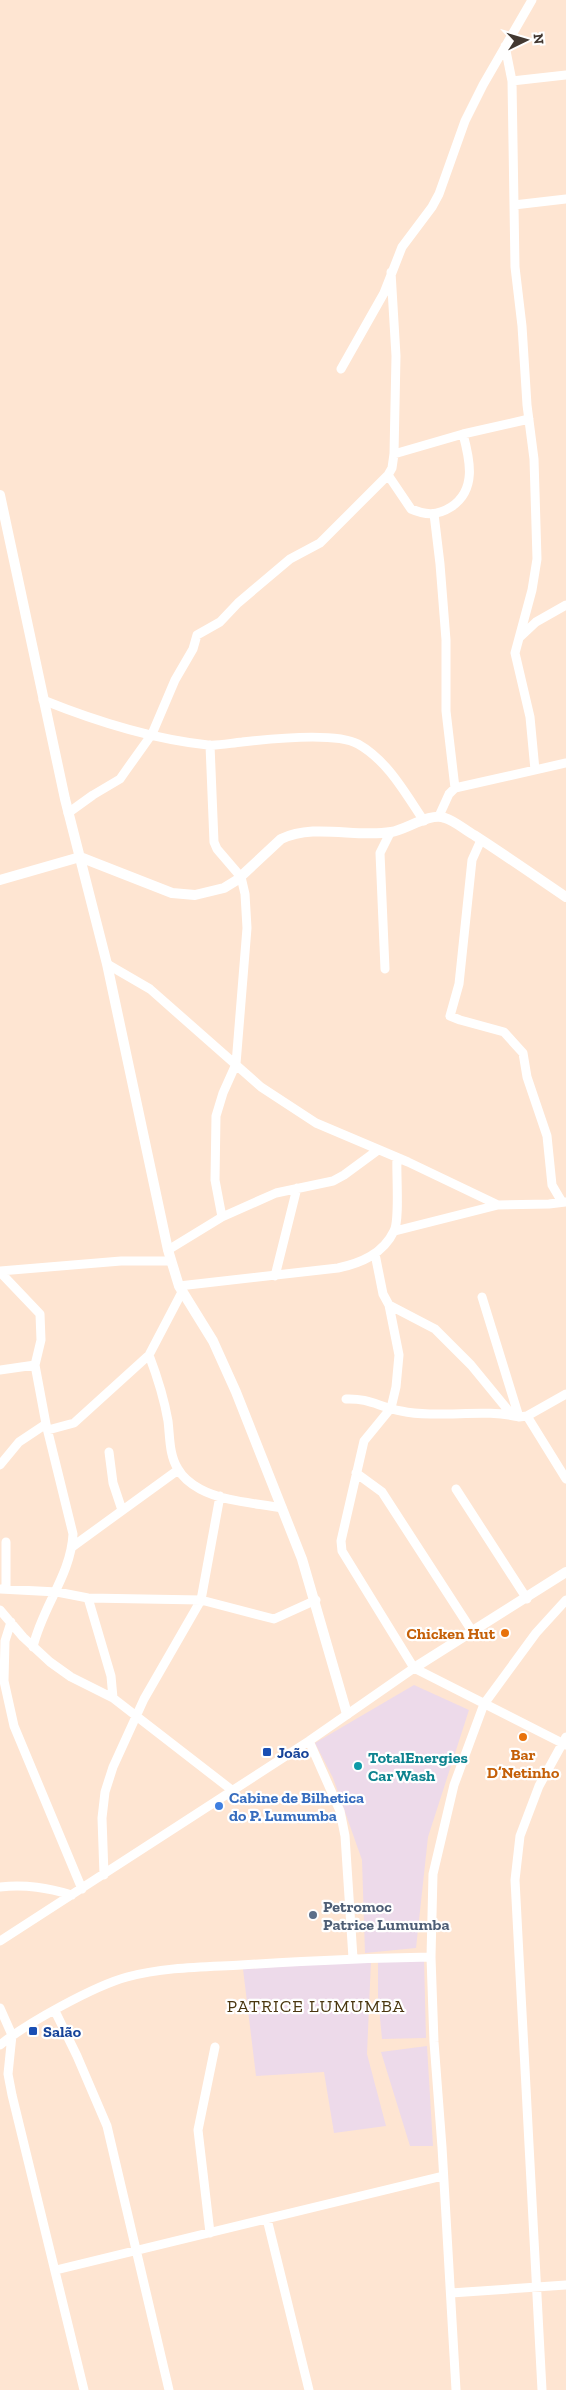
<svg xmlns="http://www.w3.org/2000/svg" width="566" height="2390" font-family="'Zilla Slab',serif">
	<rect width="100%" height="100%" fill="#fee5d2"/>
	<path fill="#eddaea" d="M 414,1685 L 469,1710 L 428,1837 L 416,1948 L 365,1953 L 362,1860 L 333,1778 L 315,1743 Z
		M 424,1959 L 426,2038 L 382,2039 L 378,1997 L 378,1962 Z
		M 371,1961 L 367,2054 L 386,2126 L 334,2133 L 324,2072 L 256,2076 L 243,1969 Z
		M 427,2046 L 433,2146 L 410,2146 L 381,2052 Z"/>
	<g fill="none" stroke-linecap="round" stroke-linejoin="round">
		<path stroke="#fff" stroke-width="9" d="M 505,46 L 512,81 L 515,267 L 522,326 L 527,405 L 534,459 L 537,559 L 532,590 L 515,653 L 530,717 L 535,770
			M 512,81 L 566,75
			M 514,205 L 566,199
			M 341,369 L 384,293 L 402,247 L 432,207 L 439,194 L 465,121 L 483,85 L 532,0
			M 394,454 L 463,434 L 529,419
			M 388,475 L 411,509 C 425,515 437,516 451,507 C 477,490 470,460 463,434
			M 434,514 L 440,564 L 446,640 L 446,711 L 455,788
			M 520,637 L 536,622 L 566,605
			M 43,700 C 95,721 151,739 208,745 C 218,746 231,743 242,742 C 268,739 336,732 358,744 C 388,761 405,793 424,821
			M 210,745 L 214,842 L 217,849 L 241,877 L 245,894 L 247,928 L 236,1064 L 223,1093 L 216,1116 L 215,1180 L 222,1217
			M 68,813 L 93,795 L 120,779 L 127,769 L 152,734 L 175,680 L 193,649 L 197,635 L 220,622 L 238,603 L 290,559 L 320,543 L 388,475 L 392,468 L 394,454 L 396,356 L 391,272
			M 439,816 L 449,794 L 455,788 L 566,763
			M 481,840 L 472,860 L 459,984 L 450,1016 L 460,1020 L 504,1032 L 523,1053 L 527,1077 L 547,1136 L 552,1185 L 562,1202
			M 107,964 L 150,989 L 261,1087 L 316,1123 L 408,1162 L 498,1205
			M 385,969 L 380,853 L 390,833
			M 395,1231 L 498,1205 L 549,1204 L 566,1202
			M 168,1250 L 222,1217 L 276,1193 L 333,1181 L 344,1175 L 378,1150
			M 375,1254 L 383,1294 L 389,1305 L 399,1355 L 396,1387 L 391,1408 L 364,1441 L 341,1541 L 342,1551 L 414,1668 L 566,1745
			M 0,1271 L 121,1261 L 171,1261
			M 0,1272 L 40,1314 L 41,1340 L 35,1365 L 46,1424 L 73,1534 C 71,1575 42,1607 33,1647
			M 275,1276 L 297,1188
			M 179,1286 L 338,1268 C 361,1263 383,1254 394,1231 C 400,1220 396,1173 397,1158
			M 182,1292 L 149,1355 C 157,1376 164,1398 168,1421 C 170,1437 169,1455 178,1469 C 183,1478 191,1484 200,1489 C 224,1502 256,1503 282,1508
			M 482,1297 L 519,1417
			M 389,1305 L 435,1329 L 471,1365 L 512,1415
			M 0,1370 L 35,1365
			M 346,1399 C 369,1398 379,1407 401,1411 C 439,1419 484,1408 519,1417 L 527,1416 L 566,1394
			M 527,1416 L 566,1479
			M 48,1430 L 74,1423 L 149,1355
			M 109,1452 L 113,1483 L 122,1510
			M 0,1465 L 19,1442 L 46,1424
			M 356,1473 L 382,1492 L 472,1631
			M 456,1489 L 527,1599
			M 72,1547 L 178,1470
			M 0,1589 L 57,1592 L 88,1598 L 201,1600 L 274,1619 L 316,1600
			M 6,1589 L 6,1542
			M 88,1598 L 111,1676 L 113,1698
			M 0,1610 L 23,1637 L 50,1662 L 71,1677 L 113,1698 L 233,1791
			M 11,1622 L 5,1641 L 4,1681 L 14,1726 L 82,1889
			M 309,1741 L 340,1811 L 345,1836 L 353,1958
			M 104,1875 L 102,1818 L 105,1792 L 113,1767 L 144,1699 L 201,1600 L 220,1496
			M 0,1887 C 26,1884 48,1888 72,1895
			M 0,1941 L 309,1741 L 414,1668
			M 0,2008 L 12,2035 L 8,2074 L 12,2095 L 84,2390
			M 55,2011 L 77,2056 L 107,2126 L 169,2390
			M 0,2045 C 27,2023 94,1986 127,1977 C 164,1967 204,1967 241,1965 C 304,1961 368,1958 431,1957
			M 267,2219 L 309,2390
			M 210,2233 L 198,2130 L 215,2047
			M 56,2270 L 443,2176
			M 451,2293 L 566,2285
			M 456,2390 L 442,2147 L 434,2042 L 431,1957 L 433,1874 L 454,1785 L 484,1704 L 536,1633 L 566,1600
			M 542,2390 L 515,1880 L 520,1836 L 539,1786 L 566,1737"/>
		<path stroke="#fff" stroke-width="10" d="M 0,495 L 65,799 L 107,964 L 168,1250 L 179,1286 L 213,1341 L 236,1392 L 302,1559 L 347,1714
			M 0,880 L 80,857 L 172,893 L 195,895 L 224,888 L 237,880 L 281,839 C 315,823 355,838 391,832 C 406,830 430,812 445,818 C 455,821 465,830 474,835 C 505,855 535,876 566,897
			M 414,1668 L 566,1572"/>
	</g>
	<g fill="#e8710a" stroke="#fff" stroke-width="2">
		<circle cx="505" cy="1633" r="5"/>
		<circle cx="523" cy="1737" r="5"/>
	</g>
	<g fill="#1a4fb4" stroke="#fff" stroke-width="2">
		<rect x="262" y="1747" width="10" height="10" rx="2.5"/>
		<rect x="28" y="2026" width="10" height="10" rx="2.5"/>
	</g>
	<circle fill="#0f9aa8" stroke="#fff" stroke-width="2" cx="358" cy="1766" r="5"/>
	<circle fill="#3f7fe0" stroke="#fff" stroke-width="2" cx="219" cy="1806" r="5"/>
	<circle fill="#5c6f8a" stroke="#fff" stroke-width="2" cx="313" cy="1915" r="5"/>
	<g text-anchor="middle" stroke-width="4.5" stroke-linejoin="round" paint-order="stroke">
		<g font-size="16" font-weight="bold" fill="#c56008" stroke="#fff" text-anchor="end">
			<text x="495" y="1639">Chicken Hut</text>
			<text x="523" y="1760" text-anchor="middle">Bar<tspan x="523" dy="18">D’Netinho</tspan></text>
		</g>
		<g font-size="16" font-weight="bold" fill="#164399" stroke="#fff" text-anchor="start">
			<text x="277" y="1758">João</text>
			<text x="43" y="2037">Salão</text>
		</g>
		<g font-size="16" font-weight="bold" fill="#0d838f" stroke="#fff" text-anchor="start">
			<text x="368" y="1763">TotalEnergies<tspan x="368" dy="18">Car Wash</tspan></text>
		</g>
		<g font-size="16" font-weight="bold" fill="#366cbe" stroke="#fff" text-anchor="start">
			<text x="229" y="1803">Cabine de Bilhetica<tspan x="229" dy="18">do P. Lumumba</tspan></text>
		</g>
		<g font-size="16" font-weight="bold" fill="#4e5e75" stroke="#fff" text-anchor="start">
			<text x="323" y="1912">Petromoc<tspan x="323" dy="18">Patrice Lumumba</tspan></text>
		</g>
		<g font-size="18" letter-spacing="1" fill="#4b3711" stroke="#fff">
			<text x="316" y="2012">PATRICE LUMUMBA</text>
		</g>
	</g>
	<g transform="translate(526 40) rotate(85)" stroke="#ffffff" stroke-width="4" paint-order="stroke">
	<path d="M0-4L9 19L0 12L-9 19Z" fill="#423831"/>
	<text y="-8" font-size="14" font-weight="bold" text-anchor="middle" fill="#423831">N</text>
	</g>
</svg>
